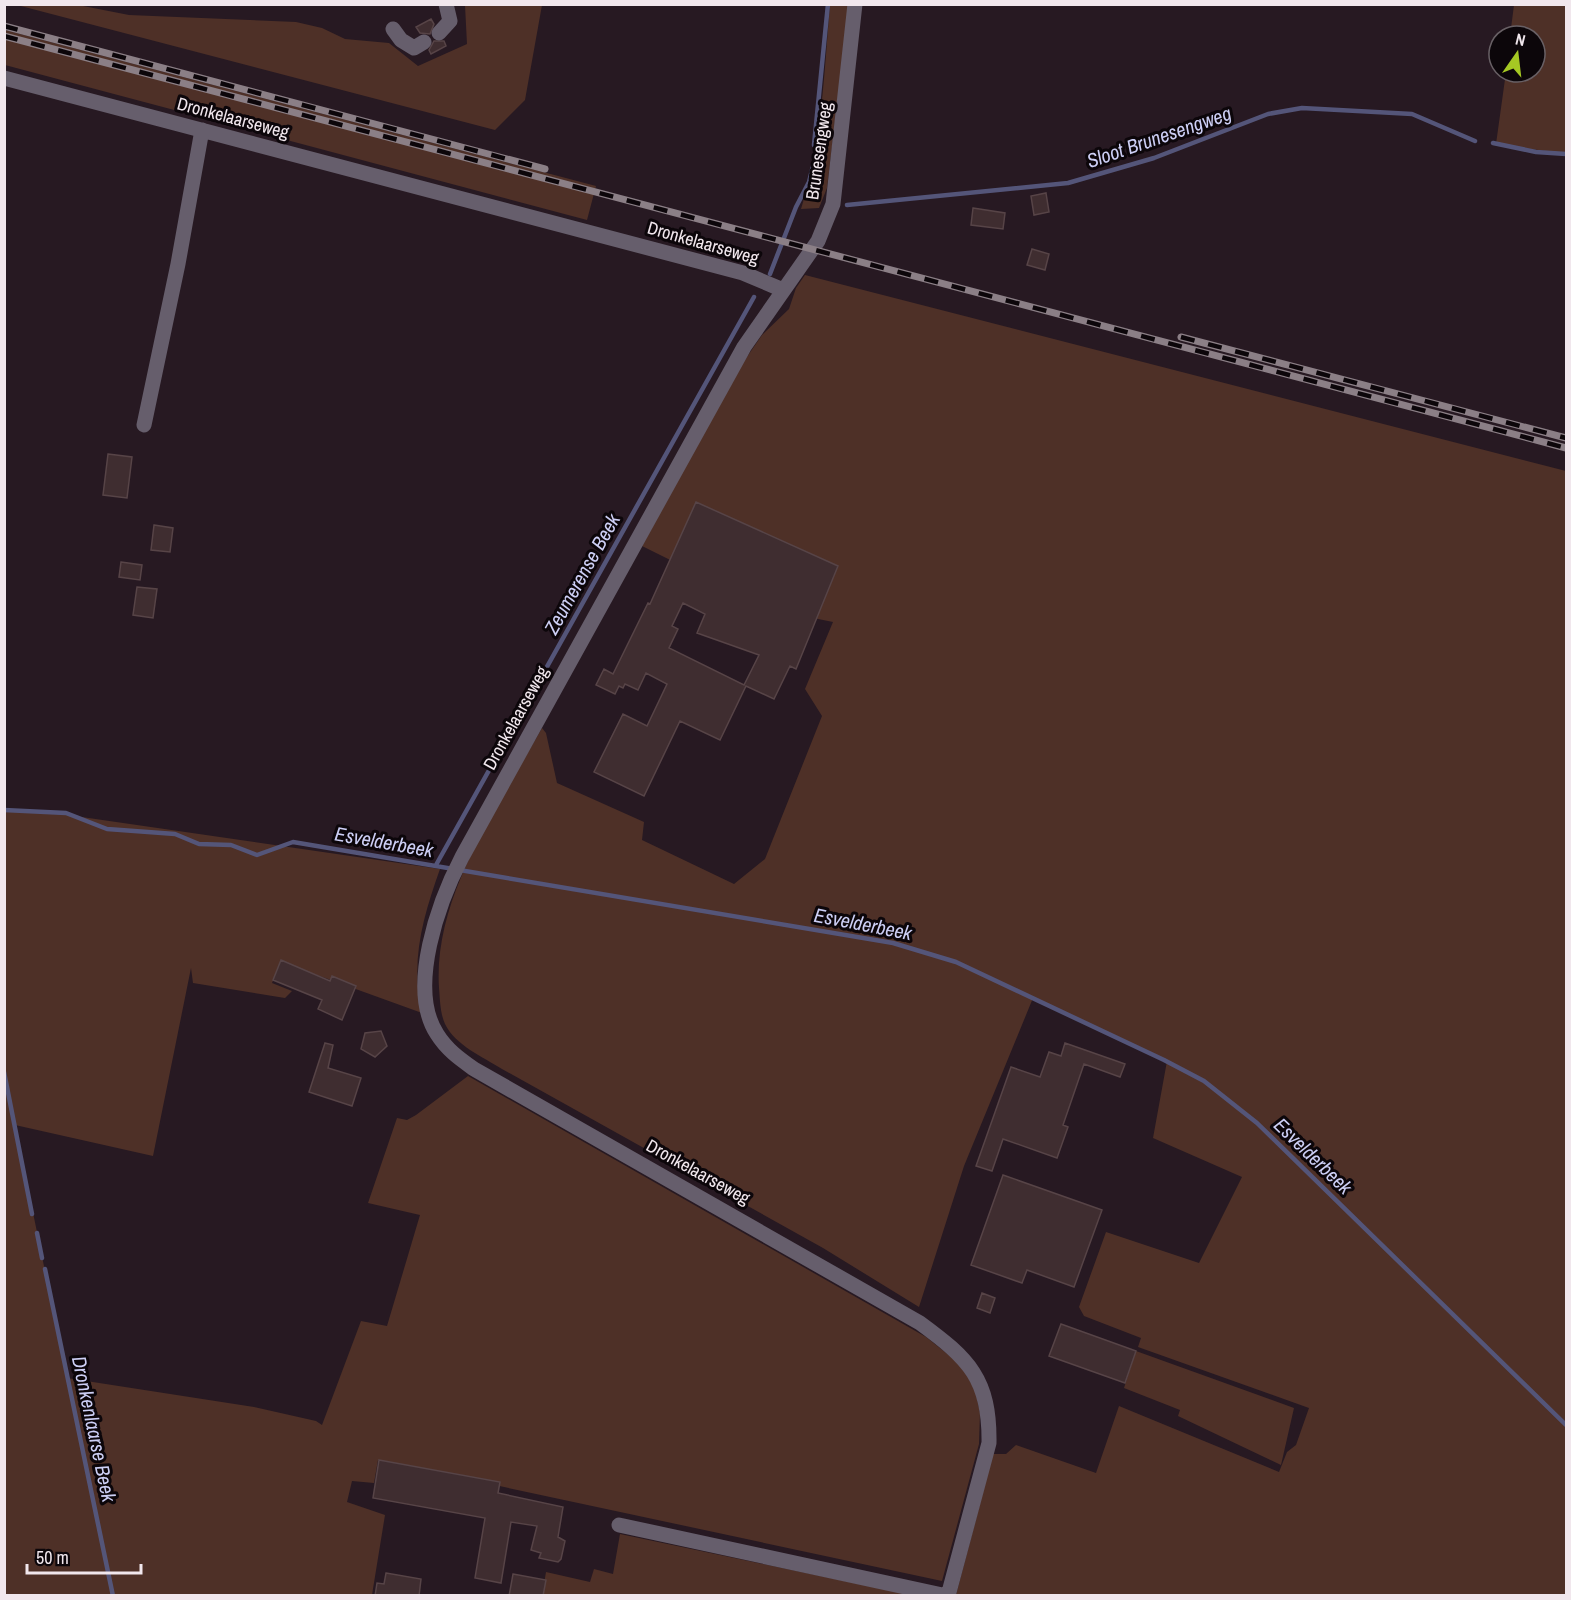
<svg xmlns="http://www.w3.org/2000/svg" width="1571" height="1600" font-family="'Archivo Narrow',sans-serif">
	<rect width="100%" height="100%" fill="#271922"/>
	<path fill="#4e3027" d="M 17,5 L 78,5 L 129,15 L 296,22 L 322,28 L 345,39 L 389,43 L 418,66 L 467,44 L 465,5 L 542,5 L 525,100 L 495,130 Z
		M 830,5 L 849,5 L 827,188 L 819,208 L 801,209 C 822,144 824,73 830,5 Z
		M 1514,5 L 1566,5 L 1566,155 C 1543,149 1520,149 1496,144 L 1506,72 L 1535,72 L 1535,36 L 1510,36 Z
		M 5,30 L 596,186 L 587,220 L 5,65 Z
		M 805,275 L 1566,471 L 1566,1595 L 956,1595 L 993,1454 L 1006,1454 L 1016,1445 L 1096,1473 L 1119,1406 L 1279,1472 L 1287,1452 L 1296,1445 L 1309,1408 L 1138,1347 L 1141,1338 L 1084,1316 L 1079,1307 L 1106,1232 L 1199,1263 L 1242,1177 L 1153,1138 L 1167,1061 L 1033,998 L 964,1166 L 919,1307 L 823,1248 L 502,1069 C 483,1057 455,1045 445,1024 C 440,1013 440,999 439,988 C 433,896 499,805 542,728 L 546,733 L 557,783 L 644,822 L 642,840 L 734,884 L 765,859 L 822,716 L 805,689 L 833,622 L 769,609 L 642,546 L 740,367 L 762,335 L 789,309 L 796,288 Z
		M 5,810 L 61,814 L 440,869 C 423,917 410,961 422,1013 L 281,962 L 272,983 L 292,991 L 285,998 L 193,983 L 191,968 L 153,1156 L 15,1125 L 67,1378 L 254,1407 L 316,1421 L 322,1425 L 361,1321 L 387,1326 L 420,1215 L 368,1203 L 397,1118 L 407,1120 L 416,1115 L 468,1076 L 926,1337 L 960,1364 L 975,1389 L 980,1413 L 979,1444 L 942,1581 L 378,1460 L 374,1483 L 352,1481 L 347,1502 L 385,1515 L 372,1595 L 5,1596 Z
		M 1136,1351 L 1294,1408 L 1281,1465 L 1178,1416 L 1180,1410 L 1124,1388 Z
		M 620,1534 L 911,1595 L 542,1596 L 546,1572 L 590,1582 L 594,1569 L 613,1574 Z"/>
	<g fill="none" stroke-linecap="round" stroke-linejoin="round">
		<path stroke="#545579" stroke-width="4.5" d="M 1493,143 L 1536,152 L 1566,154
			M 814,145 L 828,4
			M 847,205 L 1068,183 L 1154,158 L 1268,114 L 1302,108 L 1412,114 L 1475,141
			M 770,274 L 796,207 L 809,182 L 813,166
			M 4,810 L 66,813 L 107,829 L 175,834 L 199,844 L 231,845 L 257,855 L 293,842 L 893,943 L 956,962 L 1164,1060 L 1204,1081 L 1257,1123 L 1566,1425
			M 436,865 L 754,297
			M 4,1072 L 32,1214
			M 37,1233 L 42,1258
			M 45,1269 L 113,1596"/>
	</g>
	<path fill="#3f2d30" stroke="#574447" stroke-width="1.5" fill-rule="evenodd" d="M 431,19 L 434,24 L 430,34 L 420,33 L 416,27 Z
		M 434,41 L 444,41 L 446,46 L 431,54 L 429,50 Z
		M 1046,193 L 1049,212 L 1034,215 L 1031,196 Z
		M 973,208 L 1005,213 L 1003,229 L 971,225 Z
		M 1032,249 L 1049,254 L 1045,270 L 1027,265 Z
		M 108,454 L 132,457 L 127,498 L 103,495 Z
		M 696,502 L 838,566 L 796,669 L 790,666 L 774,699 L 746,686 L 720,740 L 680,721 L 644,796 L 594,772 L 623,714 L 647,726 L 667,684 L 646,673 L 638,690 L 625,684 L 623,688 L 619,686 L 615,694 L 596,685 L 604,669 L 613,674 L 648,603 L 650,604 ZM 683,603 L 705,614 L 697,633 L 759,655 L 744,685 L 669,648 L 678,629 L 672,626 Z
		M 154,525 L 173,528 L 170,552 L 151,550 Z
		M 121,562 L 142,565 L 140,580 L 119,577 Z
		M 137,587 L 157,589 L 153,618 L 133,615 Z
		M 281,960 L 330,981 L 332,976 L 356,986 L 342,1020 L 318,1009 L 322,1000 L 273,980 Z
		M 381,1031 L 387,1046 L 375,1057 L 361,1049 L 365,1033 Z
		M 325,1043 L 333,1045 L 328,1068 L 361,1078 L 352,1106 L 309,1092 Z
		M 1065,1043 L 1125,1064 L 1120,1077 L 1084,1064 L 1063,1125 L 1068,1127 L 1057,1158 L 1003,1139 L 992,1171 L 976,1166 L 1011,1067 L 1040,1077 L 1049,1052 L 1061,1056 Z
		M 1003,1175 L 1102,1210 L 1074,1287 L 1027,1270 L 1022,1283 L 971,1265 Z
		M 982,1293 L 995,1298 L 990,1313 L 977,1308 Z
		M 1061,1324 L 1136,1351 L 1125,1383 L 1049,1356 Z
		M 379,1460 L 500,1482 L 498,1493 L 563,1507 L 558,1537 L 565,1541 L 561,1559 L 558,1562 L 539,1558 L 541,1553 L 531,1550 L 537,1526 L 511,1522 L 501,1583 L 475,1578 L 485,1518 L 373,1498 Z
		M 386,1573 L 421,1579 L 419,1596 L 375,1596 L 377,1583 L 384,1584 Z
		M 513,1574 L 546,1580 L 543,1596 L 509,1596 Z"/>
	<g fill="none" stroke-linecap="round" stroke-linejoin="round">
		<path stroke="#665e6c" stroke-width="15" d="M 855,4 L 833,204 L 818,241 L 744,347 L 462,857 C 439,901 407,988 437,1034 C 447,1050 460,1059 474,1069 L 920,1323 C 969,1359 990,1379 989,1443 L 948,1596
			M 393,29 L 401,40 L 414,48 L 424,42
			M 439,33 L 450,21 L 446,4
			M 4,78 L 743,273 L 783,290
			M 144,425 L 178,264 L 202,130
			M 619,1525 L 947,1596"/>
		<g stroke="#8b7f86" stroke-width="7">
			<path id="rail" d="M 4,26 L 545,169
				M 4,36 L 1566,448
				M 1181,337 L 1566,438"/>
		</g>
		<use href="#rail" stroke="#0c060a" stroke-width="4.5" stroke-dasharray="14" stroke-linecap="butt"/>
	</g>
	<g text-anchor="middle" stroke-width="6" stroke-linejoin="round" paint-order="stroke">
		<g font-size="18" fill="#f1e7ed" stroke="#0c060a">
			<text transform="translate(233 118) rotate(15)" y="6">Dronkelaarseweg</text>
			<text transform="translate(819 151) rotate(-82)" y="6">Brunesengweg</text>
			<text transform="translate(703 243) rotate(16)" y="6">Dronkelaarseweg</text>
			<text transform="translate(516 718) rotate(-61)" y="6">Dronkelaarseweg</text>
			<text transform="translate(698 1172) rotate(29)" y="6">Dronkelaarseweg</text>
		</g>
		<g font-size="20" font-style="italic" fill="#cdcff5" stroke="#0c060a">
			<text transform="translate(1159 137) rotate(-19)" y="7">Sloot Brunesengweg</text>
			<text transform="translate(582 574) rotate(-61)" y="7">Zeumerense Beek</text>
			<text transform="translate(384 842) rotate(10)" y="7">Esvelderbeek</text>
			<text transform="translate(863 924) rotate(11)" y="7">Esvelderbeek</text>
			<text transform="translate(1313 1156) rotate(44)" y="7">Esvelderbeek</text>
			<text transform="translate(94 1429) rotate(78)" y="7">Dronkenlaarse Beek</text>
		</g>
	</g>
	<rect width="1571" height="1600" fill="none" stroke="#f1e7ed" stroke-width="12"/>
	<g transform="translate(1517 54) rotate(14)"><circle r="28" fill="#0c060a" stroke="#686065" stroke-width="1.5"/>
	<path d="M0-4.5L10 22L0 15L-10 22Z" fill="#a5c823"/>
	<text y="-9" font-size="16" font-weight="bold" text-anchor="middle" fill="#f1e7ed">N</text>
	</g>
	<path d="M27 1564v9h114v-9" fill="none" stroke="#f1e7ed" stroke-width="3"/>
	<text x="36" y="1564" font-size="18" fill="#f1e7ed" stroke="#0c060a" stroke-width="4.5" paint-order="stroke">50 m</text>
</svg>
